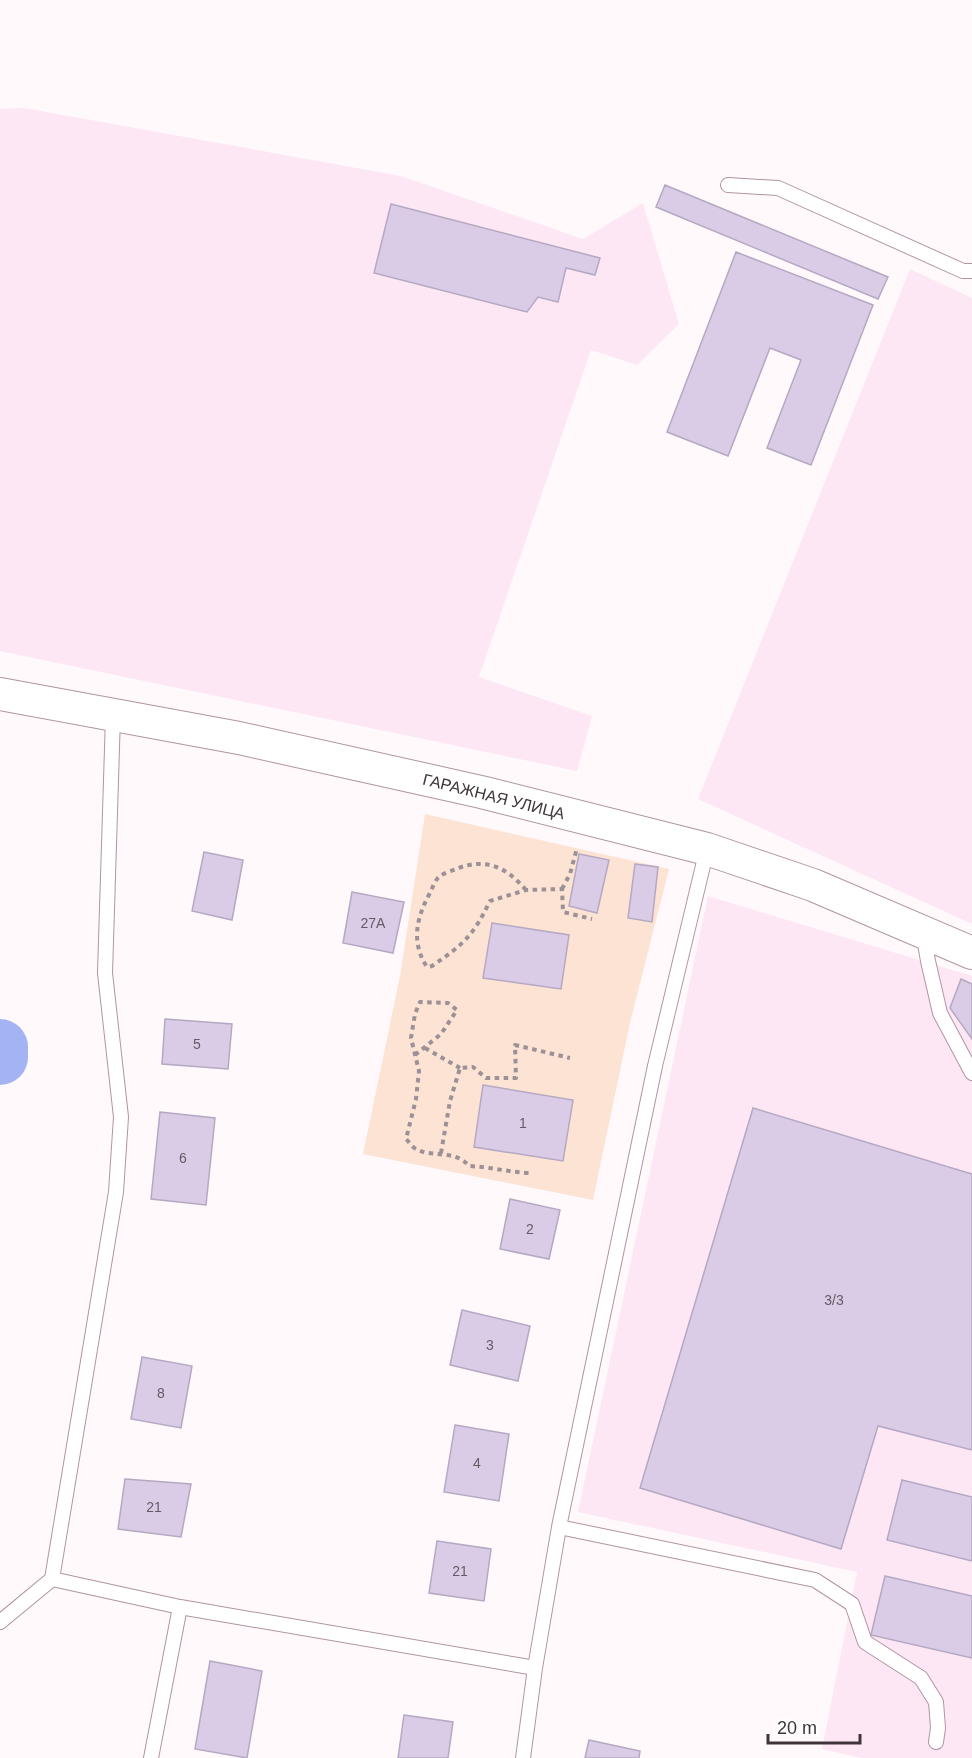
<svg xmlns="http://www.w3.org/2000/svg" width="972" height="1758" font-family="Arial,sans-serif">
	<rect width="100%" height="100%" fill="#fff9fc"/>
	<path fill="#fee7f4" d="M 24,108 L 401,176 L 583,239 L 643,203 L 679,324 L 637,365 L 591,350 L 479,677 L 592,716 L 577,771 L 0,651 L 0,109 Z
		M 910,269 L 972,298 L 972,924 L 698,799 Z
		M 708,896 L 972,976 L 972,1758 L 862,1758 L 822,1749 L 857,1572 L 578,1512 Z"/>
	<path fill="#fde3d3" d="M 425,814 L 669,869 L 630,1023 L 593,1200 L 363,1154 L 400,976 Z"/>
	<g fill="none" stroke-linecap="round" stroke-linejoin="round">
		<path stroke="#a3b3f4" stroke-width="56" d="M 0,1047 L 0,1057"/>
	</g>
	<path fill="#dacce6" stroke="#b5a8c2" stroke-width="1.5" d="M 665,185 L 888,277 L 878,299 L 656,207 Z
		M 391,204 L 600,258 L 595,275 L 566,268 L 558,302 L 538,297 L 527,312 L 374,273 Z
		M 736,252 L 873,305 L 811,465 L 767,448 L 801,360 L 770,348 L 728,456 L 667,432 Z
		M 204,852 L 243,860 L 232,920 L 192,911 Z
		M 579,854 L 609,860 L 597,913 L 569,906 Z
		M 635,864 L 658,867 L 652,922 L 628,918 Z
		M 352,892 L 404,902 L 393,953 L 343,943 Z
		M 492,923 L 569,935 L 561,989 L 483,978 Z
		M 961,979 L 972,984 L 972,1039 L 950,1008 Z
		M 165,1019 L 232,1024 L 228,1069 L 162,1064 Z
		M 483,1085 L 573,1100 L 563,1161 L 474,1147 Z
		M 753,1108 L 972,1174 L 972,1450 L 878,1426 L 841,1549 L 640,1488 Z
		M 160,1112 L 215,1118 L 206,1205 L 151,1199 Z
		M 510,1199 L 560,1210 L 549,1259 L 500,1249 Z
		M 462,1310 L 530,1326 L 518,1381 L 450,1365 Z
		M 142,1357 L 192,1366 L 181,1428 L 131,1419 Z
		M 455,1425 L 509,1434 L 499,1501 L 444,1492 Z
		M 125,1479 L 191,1484 L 181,1537 L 118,1529 Z
		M 902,1480 L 972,1497 L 972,1561 L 887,1540 Z
		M 437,1541 L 491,1549 L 484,1601 L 429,1593 Z
		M 885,1576 L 972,1596 L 972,1658 L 871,1635 Z
		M 210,1661 L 262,1671 L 247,1758 L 195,1749 Z
		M 404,1715 L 453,1722 L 448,1758 L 398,1758 Z
		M 589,1740 L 640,1751 L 639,1758 L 585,1758 Z"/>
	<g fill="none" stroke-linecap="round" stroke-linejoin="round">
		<g stroke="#b094a4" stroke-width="16">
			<path id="service" d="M 728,185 L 778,188 L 963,271 L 972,271
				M 923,932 L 928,961 L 940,1013 L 972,1073
				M 559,1527 L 815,1580 L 852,1604 L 865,1642 L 921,1678 L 936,1702 L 938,1728 L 936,1742
				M 52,1579 L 180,1607 L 535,1668
				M 0,1622 L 52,1579 L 116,1192 L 121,1117 L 105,973 L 113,716
				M 151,1758 L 180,1607
				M 523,1758 L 535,1668 L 559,1527 L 655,1066 L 707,849"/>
		</g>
		<g stroke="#b094a4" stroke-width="34">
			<path id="tertiary" d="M 0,694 L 239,738 L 481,792 L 707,849 L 813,885 L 972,953"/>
		</g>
		<path stroke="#9b9197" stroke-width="4" stroke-dasharray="4.5 4.5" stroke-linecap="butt" d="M 562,889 L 570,874 L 577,848
			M 526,890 C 506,867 486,857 456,869 C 452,871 443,873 439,877 C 435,880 432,889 430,893 C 416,918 411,943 427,967 L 432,966 C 464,944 473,936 490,901 L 526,890 L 562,889 L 563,912 L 592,919
			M 425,1048 L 460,1068
			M 415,1055 L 441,1034 L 457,1010 L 448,1003 L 420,1002 L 415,1014 L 411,1038 L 419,1071 L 416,1099 L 406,1139 C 409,1142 412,1147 416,1149 C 432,1158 455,1149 469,1166 C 490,1167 509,1172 529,1173
			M 441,1153 L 450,1101 L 460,1068 L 473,1067 L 486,1078 L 516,1078 L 515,1045 L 570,1058"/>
		<use href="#service" stroke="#fff" stroke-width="14"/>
		<use href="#tertiary" stroke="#fff" stroke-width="32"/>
	</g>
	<g text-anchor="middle" stroke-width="6" stroke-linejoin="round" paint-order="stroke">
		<g font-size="14" fill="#665a66">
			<text x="373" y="928">27А</text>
			<text x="197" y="1049">5</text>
			<text x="523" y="1128">1</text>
			<text x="183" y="1163">6</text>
			<text x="530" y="1234">2</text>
			<text x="834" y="1305">3/3</text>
			<text x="490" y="1350">3</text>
			<text x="161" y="1398">8</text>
			<text x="477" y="1468">4</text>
			<text x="154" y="1512">21</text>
			<text x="460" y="1576">21</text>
		</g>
		<g font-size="16" fill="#40343b" stroke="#fff">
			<text transform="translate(494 796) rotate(14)" y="6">ГАРАЖНАЯ УЛИЦА</text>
		</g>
	</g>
	<path d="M768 1734v9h92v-9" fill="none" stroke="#40343b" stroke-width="3"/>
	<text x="777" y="1734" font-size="18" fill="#40343b" stroke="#ffffff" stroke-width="4.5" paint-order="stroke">20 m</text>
</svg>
